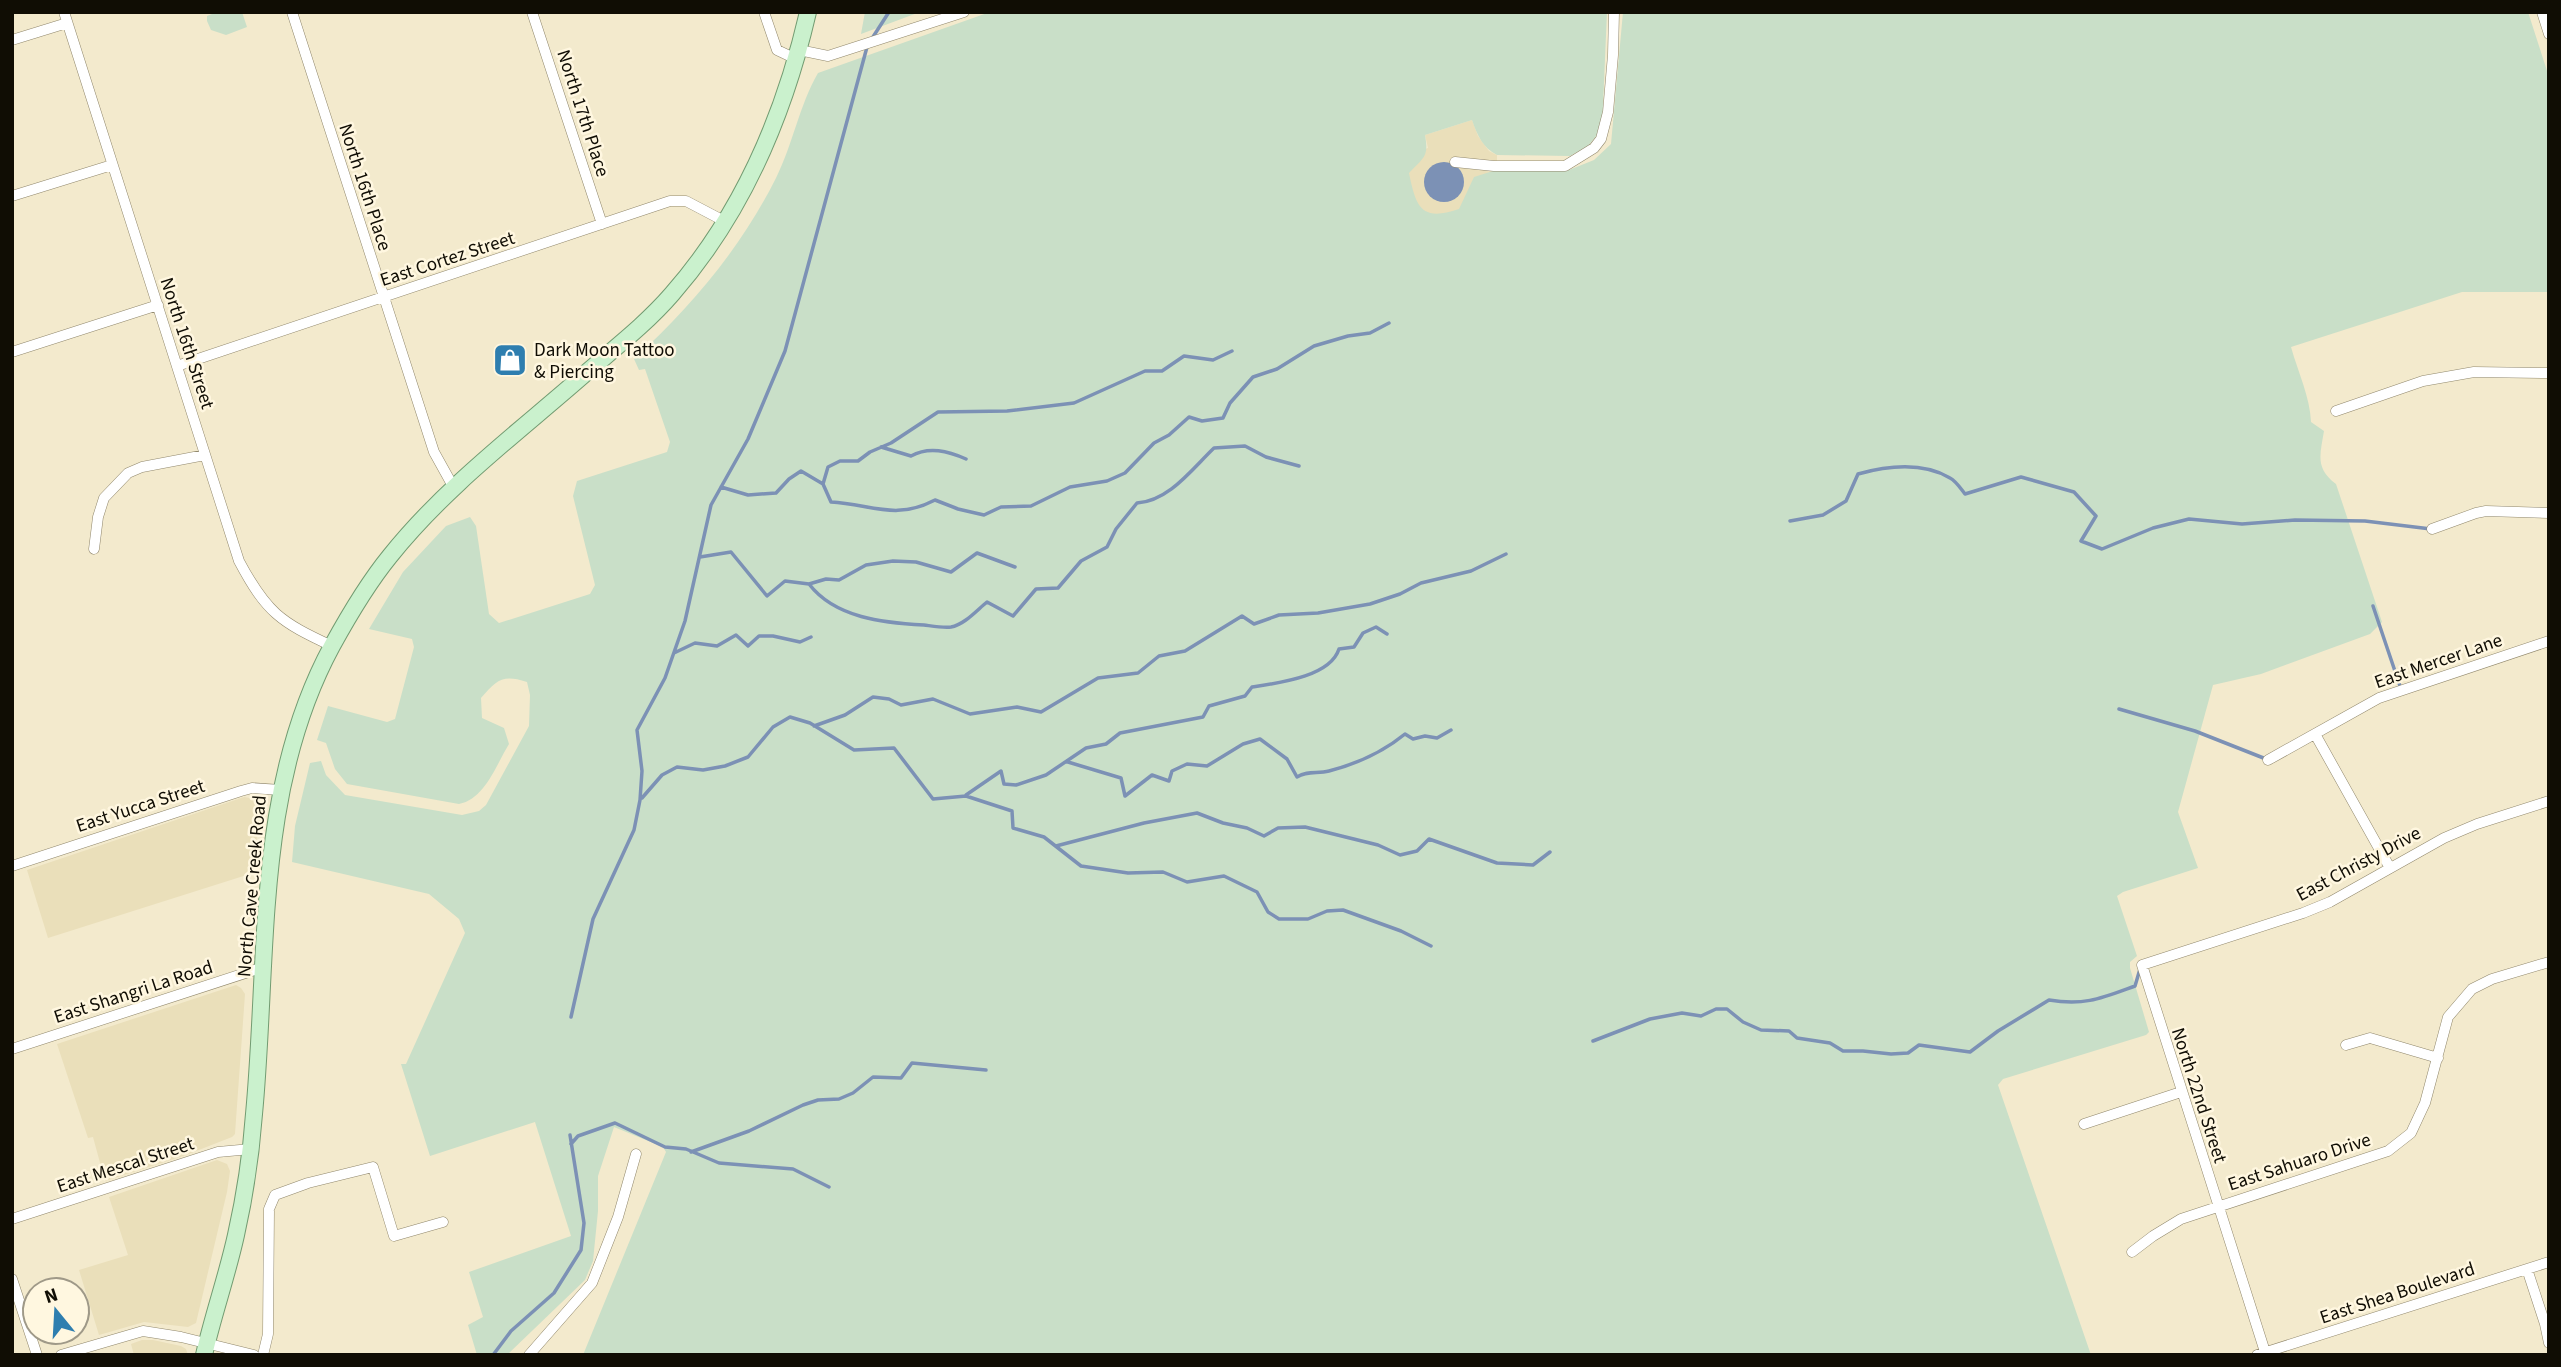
<svg xmlns="http://www.w3.org/2000/svg" width="2561" height="1367" font-family="'Source Sans 3',sans-serif">
	<rect width="100%" height="100%" fill="#f3eacd"/>
	<path fill="#eadfba" d="M 1472,120 L 1478,136 L 1489,151 L 1497,155 L 1497,166 L 1466,234 L 1402,228 L 1377,163 L 1428,148 L 1425,135 Z
		M 244,797 L 255,799 L 260,807 L 253,873 L 48,938 L 27,870 Z
		M 236,985 L 241,988 L 245,994 L 235,1134 L 232,1137 L 186,1155 L 105,1181 L 93,1137 L 88,1138 L 57,1044 Z
		M 217,1160 L 227,1164 L 230,1171 L 227,1192 L 196,1323 L 188,1327 L 144,1322 L 99,1335 L 79,1270 L 128,1255 L 109,1197 Z
		M 142,1340 L 153,1340 L 181,1346 L 186,1349 L 188,1355 L 134,1355 L 131,1344 Z"/>
	<path fill="#c9dfc8" d="M 217,12 L 242,12 L 247,27 L 226,35 L 211,30 L 207,21 L 207,16 Z
		M 865,12 L 920,12 L 861,34 Z
		M 990,12 L 1607,12 L 1602,129 L 1588,146 L 1570,156 L 1497,155 C 1483,148 1477,135 1472,120 L 1425,135 C 1429,157 1424,157 1409,173 C 1416,207 1421,222 1459,209 L 1474,177 L 1496,170 L 1569,170 L 1594,160 L 1611,144 L 1623,12 L 2528,12 L 2549,77 L 2549,292 L 2462,292 L 2291,347 C 2298,372 2310,397 2311,422 L 2324,431 C 2320,455 2315,468 2336,484 L 2382,622 L 2370,634 L 2261,674 L 2213,685 L 2178,812 L 2198,868 L 2123,892 L 2117,896 L 2137,956 L 2130,962 L 2130,968 L 2149,1032 L 2146,1035 L 2003,1079 L 1998,1085 L 2091,1355 L 583,1355 L 666,1152 L 663,1147 L 614,1127 L 598,1176 L 598,1211 L 593,1261 L 585,1280 L 507,1355 L 477,1355 L 468,1325 L 483,1317 L 469,1272 L 571,1236 L 535,1122 L 430,1156 L 401,1064 L 406,1064 L 465,933 L 459,919 L 429,894 L 292,862 L 295,826 L 310,763 L 321,761 L 326,775 L 345,795 L 462,815 L 479,811 L 486,805 L 529,726 L 530,695 L 527,682 C 502,674 497,680 481,698 L 482,718 L 504,728 L 509,744 C 496,765 485,799 459,804 L 347,784 L 335,769 L 326,743 L 317,740 L 328,706 L 387,722 L 395,719 L 414,647 L 412,639 L 369,629 L 403,572 L 446,526 L 470,517 L 476,526 L 489,614 L 499,623 L 590,594 L 595,585 L 573,496 L 577,481 L 667,452 L 670,442 L 645,369 L 639,370 L 634,359 C 691,307 741,248 776,178 C 793,144 799,106 818,73 Z"/>
	<path fill="#7c91b5" d="M1424 182a20 20 0 1 1 40 0a20 20 0 1 1-40 0Z"/>
	<g fill="none" stroke-linecap="round" stroke-linejoin="round">
		<path stroke="#7c91b5" stroke-width="3.5" d="M 871,40 L 889,12
			M 881,447 L 911,456 C 929,446 948,451 966,459
			M 823,484 L 828,467 L 840,461 L 858,461 L 870,452 L 891,443 L 938,412 L 1007,411 L 1074,403 L 1145,371 L 1162,371 L 1184,356 L 1213,360 L 1232,351
			M 721,487 L 748,495 L 776,493 L 789,479 L 801,471 L 823,484 L 831,502 C 871,504 895,521 935,500 L 958,509 L 984,515 L 1001,507 L 1031,506 L 1070,487 L 1107,481 L 1125,473 L 1154,443 L 1169,435 L 1189,417 L 1202,421 L 1223,418 L 1230,403 L 1253,377 L 1277,369 L 1314,346 L 1348,336 L 1370,333 L 1389,323
			M 1790,521 L 1823,515 L 1846,501 L 1858,474 C 1887,466 1923,462 1950,478 C 1956,481 1961,489 1965,494 L 2021,477 L 2074,492 L 2096,516 L 2081,541 L 2102,549 L 2153,528 L 2189,519 L 2242,524 L 2295,520 L 2365,521 L 2431,529
			M 700,557 L 731,552 L 767,596 L 785,581 L 809,584 C 835,618 884,623 924,625 C 932,626 943,628 951,627 C 964,625 977,610 987,602 L 1013,616 L 1036,589 L 1058,588 L 1081,561 L 1107,547 L 1116,529 L 1137,503 C 1169,501 1192,469 1214,448 L 1245,446 L 1266,457 L 1299,466
			M 809,584 L 826,579 L 839,580 L 866,565 L 893,561 L 916,562 L 951,572 L 977,553 L 1015,567
			M 2373,606 L 2401,689
			M 674,653 L 695,643 L 717,646 L 736,635 L 748,646 L 759,636 L 773,636 L 800,642 L 811,637
			M 2119,709 L 2195,731 L 2266,759
			M 814,726 L 845,715 L 873,697 L 889,699 L 901,705 L 933,699 L 970,714 L 1017,707 L 1041,712 L 1098,678 L 1138,673 L 1159,656 L 1185,651 L 1242,616 L 1254,624 L 1279,615 L 1318,613 L 1370,604 L 1400,594 L 1421,583 L 1471,571 L 1506,554
			M 1068,762 L 1121,778 L 1125,796 L 1152,775 L 1169,781 L 1172,771 L 1187,764 L 1207,766 L 1243,744 L 1260,739 L 1287,759 L 1297,777 C 1308,770 1317,774 1329,771 C 1356,764 1383,752 1405,734 L 1413,739 L 1425,736 L 1437,738 L 1451,730
			M 966,795 L 1001,771 L 1004,784 L 1016,785 L 1046,775 L 1086,748 L 1106,744 L 1120,733 L 1203,717 L 1209,706 L 1245,696 L 1252,687 C 1278,683 1330,677 1339,649 L 1354,647 L 1363,633 L 1376,627 L 1387,634
			M 642,798 L 662,775 L 677,767 L 703,770 L 725,766 L 748,757 L 773,727 L 790,717 L 810,723 L 854,750 L 894,748 L 933,799 L 966,796 L 1012,811 L 1013,828 L 1044,837 L 1081,866 L 1128,873 L 1163,872 L 1187,882 L 1224,876 L 1257,892 L 1268,912 L 1279,919 L 1308,919 L 1327,911 L 1343,910 L 1401,931 L 1431,946
			M 1056,846 L 1144,823 L 1197,813 L 1223,823 L 1247,828 L 1264,836 L 1278,828 L 1305,827 L 1378,845 L 1400,855 L 1417,851 L 1429,839 L 1497,863 L 1533,865 L 1550,852
			M 571,1017 L 593,919 L 634,830 L 640,800 L 642,771 L 637,730 L 665,678 L 685,621 L 711,505 L 748,439 L 785,351 L 867,47
			M 1593,1041 L 1650,1019 L 1682,1013 L 1701,1016 L 1716,1009 L 1727,1009 L 1743,1022 L 1761,1030 L 1789,1031 L 1797,1038 L 1830,1043 L 1843,1051 L 1863,1051 L 1891,1054 L 1908,1053 L 1919,1045 L 1970,1052 L 1998,1031 L 2049,1000 C 2085,1006 2102,998 2135,986 L 2140,969
			M 571,1144 L 578,1136 L 615,1123 L 665,1147 L 686,1149 L 719,1163 L 793,1169 L 829,1187
			M 691,1152 L 749,1131 L 803,1105 L 818,1100 L 839,1099 L 853,1093 L 873,1077 L 901,1078 L 912,1063 L 986,1070
			M 493,1355 L 511,1331 L 554,1293 L 581,1250 L 584,1223 L 570,1135"/>
		<g stroke="#91886d" stroke-width="11">
			<path id="minor" d="M 64,12 L 239,561 C 266,612 280,622 332,646
				M 292,12 L 434,452 L 454,488
				M 532,12 L 602,224
				M 764,12 L 777,50 L 796,59
				M 2542,12 L 2549,34
				M 12,40 L 67,23
				M 799,50 L 828,56 L 964,12
				M 1455,162 L 1494,166 L 1565,166 L 1594,148 L 1601,139 L 1608,112 L 1613,55 L 1614,12
				M 12,196 L 112,165
				M 12,352 L 158,305
				M 177,366 L 670,201 L 686,201 L 726,222
				M 2336,411 L 2423,381 L 2474,372 L 2549,373
				M 2432,529 L 2476,513 L 2486,511 L 2549,513
				M 94,549 L 98,517 L 104,498 L 128,473 L 142,467 L 205,455
				M 2315,734 L 2390,868
				M 2268,760 L 2379,698 L 2549,641
				M 12,866 L 241,791 L 252,788 L 281,790
				M 2346,1045 L 2370,1038 L 2438,1058
				M 12,1049 L 264,967
				M 2084,1124 L 2181,1092
				M 12,1219 L 218,1152 L 251,1149
				M 2132,1252 L 2153,1236 L 2181,1219 L 2388,1151 L 2411,1133 L 2425,1103 L 2448,1017 L 2472,989 L 2492,979 L 2549,962
				M 2527,1269 L 2545,1324 L 2549,1343
				M 12,1279 L 37,1355
				M 61,1355 L 143,1331 L 181,1337 L 254,1355
				M 263,1355 L 268,1334 L 269,1209 L 275,1195 L 308,1183 L 373,1167 L 394,1236 L 443,1222
				M 529,1355 L 592,1283 L 618,1217 L 636,1154
				M 2257,1355 L 2549,1262
				M 2266,1355 L 2142,965 L 2303,913 L 2330,902 L 2444,838 L 2477,824 L 2549,801"/>
		</g>
		<g stroke="#729b71" stroke-width="18">
			<path id="primary" d="M 204,1355 C 213,1315 227,1276 236,1235 C 245,1195 251,1155 254,1114 C 269,957 254,790 332,646 C 349,615 368,583 390,556 C 446,486 520,431 587,372 C 616,347 647,323 672,294 C 743,213 784,116 808,12"/>
		</g>
		<use href="#minor" stroke="#fff" stroke-width="10"/>
		<use href="#primary" stroke="#caf1cd" stroke-width="16"/>
	</g>
	<defs>
		<g id="shop-square" transform="scale(1.75)"><rect x="-9" y="-9" width="18" height="18" rx="4" fill="#2e7eaf" stroke="#fff7e0"/><path d="M-5-2.5h2.3a2.7 3.5 0 0 1 5.4 0H5L5.5 6h-11ZM-1.5-2.5h3a1.5 2.3 0 0 0-3 0Z" fill="#fff"/></g>
	</defs>
	<g fill-rule="evenodd">
		<use href="#shop-square" x="510" y="360"/>
	</g>
	<g text-anchor="middle" stroke-width="5" stroke-linejoin="round" paint-order="stroke">
		<g font-size="19" fill="#100d04" stroke="#fff7e0">
			<text transform="translate(584 113) rotate(72)" y="7">North 17th Place</text>
			<text transform="translate(366 187) rotate(72)" y="7">North 16th Place</text>
			<text transform="translate(447 258) rotate(-18)" y="7">East Cortez Street</text>
			<text transform="translate(188 343) rotate(72)" y="7">North 16th Street</text>
			<text transform="translate(2438 660) rotate(-19)" y="7">East Mercer Lane</text>
			<text transform="translate(140 805) rotate(-18)" y="7">East Yucca Street</text>
			<text transform="translate(2358 863) rotate(-28)" y="7">East Christy Drive</text>
			<text transform="translate(251 886) rotate(-85)" y="7">North Cave Creek Road</text>
			<text transform="translate(133 991) rotate(-18)" y="7">East Shangri La Road</text>
			<text transform="translate(2200 1095) rotate(72)" y="7">North 22nd Street</text>
			<text transform="translate(2299 1161) rotate(-18)" y="7">East Sahuaro Drive</text>
			<text transform="translate(125 1164) rotate(-18)" y="7">East Mescal Street</text>
			<text transform="translate(2397 1292) rotate(-18)" y="7">East Shea Boulevard</text>
		</g>
		<g font-size="19" fill="#100d04" stroke="#fff7e0" text-anchor="start">
			<text x="534" y="356">Dark Moon Tattoo<tspan x="534" dy="22">&amp; Piercing</tspan></text>
		</g>
	</g>
	<rect width="2561" height="1367" fill="none" stroke="#100d04" stroke-width="28"/>
	<g transform="translate(56 1311) rotate(342)"><circle r="33" fill="#fff7e0" stroke="#9f9988" stroke-width="2"/>
	<path d="M0-5L12 26L0 18L-12 26Z" fill="#2e7eaf"/>
	<text y="-10" font-size="19" font-weight="bold" text-anchor="middle" fill="#100d04">N</text>
	</g>
</svg>
